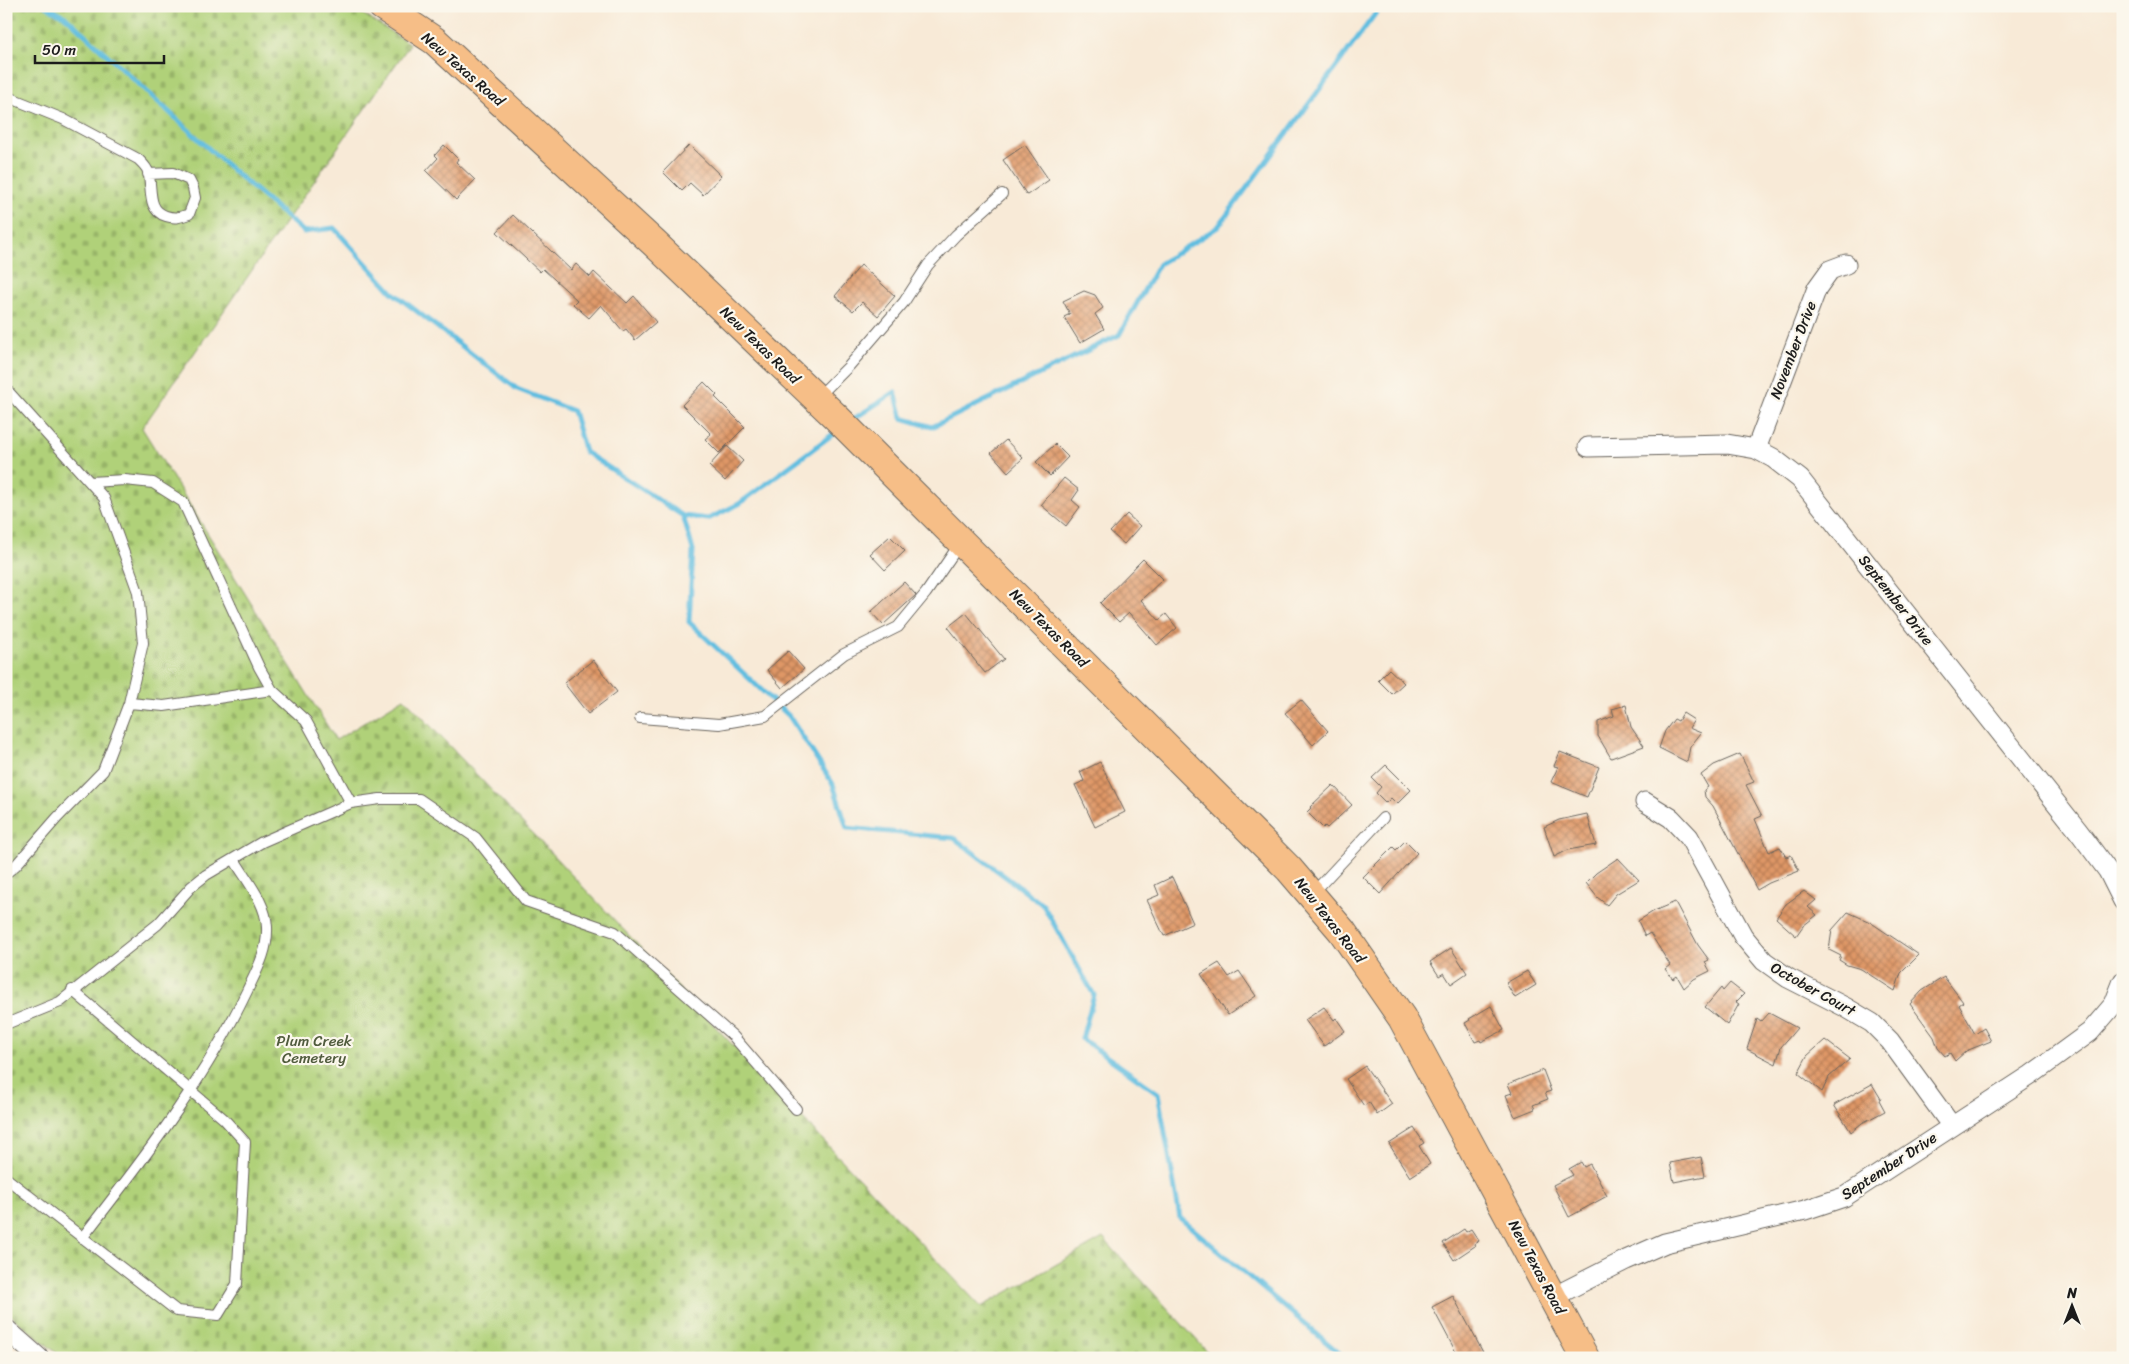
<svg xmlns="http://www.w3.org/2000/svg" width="2129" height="1364" font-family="Sriracha,sans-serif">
	<defs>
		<pattern id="cemetery-stones" width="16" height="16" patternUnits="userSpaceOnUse" patternTransform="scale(1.25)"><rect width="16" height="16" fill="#b0d179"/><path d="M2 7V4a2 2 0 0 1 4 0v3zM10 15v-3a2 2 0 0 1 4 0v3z" fill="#97b368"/></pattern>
		<pattern id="building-cross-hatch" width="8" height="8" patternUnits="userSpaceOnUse" patternTransform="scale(1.25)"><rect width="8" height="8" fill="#df9766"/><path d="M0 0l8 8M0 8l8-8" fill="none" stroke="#b47a53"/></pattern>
	</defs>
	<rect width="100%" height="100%" fill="#fbf7ec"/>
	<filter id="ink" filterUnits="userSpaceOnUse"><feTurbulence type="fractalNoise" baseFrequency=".02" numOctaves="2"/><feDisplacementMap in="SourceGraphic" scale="10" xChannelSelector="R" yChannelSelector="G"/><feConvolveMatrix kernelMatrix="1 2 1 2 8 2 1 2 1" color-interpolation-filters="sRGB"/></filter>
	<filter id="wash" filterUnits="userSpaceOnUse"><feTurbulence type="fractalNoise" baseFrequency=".0096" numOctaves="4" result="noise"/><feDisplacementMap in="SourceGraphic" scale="20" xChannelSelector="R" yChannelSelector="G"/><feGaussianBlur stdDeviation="1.12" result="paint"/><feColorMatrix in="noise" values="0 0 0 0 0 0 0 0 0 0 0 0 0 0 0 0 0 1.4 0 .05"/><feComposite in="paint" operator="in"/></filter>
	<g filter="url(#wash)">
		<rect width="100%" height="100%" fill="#f8ead7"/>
		<path fill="url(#cemetery-stones)" stroke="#66764a" d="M 6,6 L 350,6 L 410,44 L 142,428 L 336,740 L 404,698 L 981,1307 L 1103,1238 L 1213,1358 L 63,1358 L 6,1312 Z"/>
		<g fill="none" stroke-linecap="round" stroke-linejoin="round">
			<path stroke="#62bee0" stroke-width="5" d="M 46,6 L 66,17 L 231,169 L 304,232 L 334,228 L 392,292 L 517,389 L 573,411 L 585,452 L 683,516 L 708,519 L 739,504 L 833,434
				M 855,418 L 895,392 L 902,418 L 932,427 L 1119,335 L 1159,264 L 1218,227 L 1381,6
				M 683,516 L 693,550 L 689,622 L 789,716 L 833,784 L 847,828 L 954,838 L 1043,905 L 1094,995 L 1082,1039 L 1158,1093 L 1180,1218 L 1345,1358"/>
		</g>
		<g id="blocks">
			<path fill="url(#building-cross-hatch)" d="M 444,145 L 458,159 L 456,162 L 475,180 L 456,200 L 426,171 L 438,158 L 435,155 Z
				M 689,145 L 721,176 L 703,195 L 690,183 L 682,191 L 663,172 Z
				M 1025,145 L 1049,180 L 1027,195 L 1003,160 Z
				M 513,215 L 571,270 L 576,264 L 590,277 L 594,272 L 627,303 L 634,296 L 656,322 L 635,340 L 626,329 L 623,331 L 601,305 L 589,318 L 573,304 L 577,300 L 543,269 L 540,272 L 497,232 Z
				M 861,265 L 895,296 L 878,316 L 862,302 L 853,311 L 835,296 Z
				M 1084,291 L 1095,295 L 1103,308 L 1095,314 L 1104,329 L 1080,343 L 1064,317 L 1070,314 L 1063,301 Z
				M 704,382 L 717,395 L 715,397 L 745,427 L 719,453 L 705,439 L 711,434 L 682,405 Z
				M 1006,440 L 1023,458 L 1008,472 L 991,453 Z
				M 1055,444 L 1068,457 L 1050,476 L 1036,462 Z
				M 727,446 L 743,461 L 725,481 L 709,466 Z
				M 1064,478 L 1079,490 L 1072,500 L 1080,507 L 1066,526 L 1041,505 Z
				M 1127,514 L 1140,526 L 1124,544 L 1110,532 Z
				M 890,536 L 905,551 L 885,570 L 870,554 Z
				M 1143,559 L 1163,579 L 1141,600 L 1159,620 L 1166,614 L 1177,628 L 1157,645 L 1129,613 L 1119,622 L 1100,603 Z
				M 904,582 L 916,595 L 883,625 L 871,612 Z
				M 966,613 L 1004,659 L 985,673 L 948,627 Z
				M 788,651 L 804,669 L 782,688 L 767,670 Z
				M 593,660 L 617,692 L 588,714 L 564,683 Z
				M 1389,669 L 1404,683 L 1392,694 L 1378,680 Z
				M 1301,700 L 1328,731 L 1313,745 L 1285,713 Z
				M 1626,705 L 1631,727 L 1644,746 L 1611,758 L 1598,736 L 1598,722 L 1614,716 L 1612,709 Z
				M 1683,713 L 1694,720 L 1689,728 L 1701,733 L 1690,747 L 1687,762 L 1659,748 L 1665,731 L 1674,719 L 1678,721 Z
				M 1560,752 L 1599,767 L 1587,797 L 1551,782 L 1558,767 L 1554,766 Z
				M 1740,754 L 1754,782 L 1746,785 L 1762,816 L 1755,819 L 1769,852 L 1780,847 L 1786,857 L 1791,855 L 1799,871 L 1769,883 L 1757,890 L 1713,806 L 1705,797 L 1704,790 L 1708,787 L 1701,775 L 1714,765 Z
				M 1100,762 L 1125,812 L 1095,827 L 1075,785 L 1084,781 L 1080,772 Z
				M 1386,765 L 1411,790 L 1397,804 L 1391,798 L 1386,803 L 1376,793 L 1381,787 L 1372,778 Z
				M 1333,785 L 1352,805 L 1327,828 L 1325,826 L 1323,828 L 1307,812 L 1311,808 L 1310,807 Z
				M 1587,814 L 1596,845 L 1568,850 L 1554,857 L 1544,827 L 1559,820 Z
				M 1405,841 L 1417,853 L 1380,894 L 1363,877 L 1393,847 L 1396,850 Z
				M 1618,858 L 1639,880 L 1616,894 L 1607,905 L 1597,897 L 1586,883 L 1596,873 Z
				M 1172,877 L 1193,923 L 1164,936 L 1147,900 L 1159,895 L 1155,885 Z
				M 1804,891 L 1816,900 L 1808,907 L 1817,915 L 1803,926 L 1796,936 L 1776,918 L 1786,904 Z
				M 1675,902 L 1698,945 L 1709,960 L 1705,962 L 1710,971 L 1694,979 L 1684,988 L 1677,976 L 1673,979 L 1665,969 L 1670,965 L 1650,933 L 1645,936 L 1638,921 L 1654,911 Z
				M 1848,912 L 1870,922 L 1919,955 L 1901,973 L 1895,991 L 1861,969 L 1847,965 L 1839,960 L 1841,956 L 1829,950 L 1832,930 Z
				M 1451,948 L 1467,973 L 1451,984 L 1444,973 L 1439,976 L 1430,962 Z
				M 1219,963 L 1229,977 L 1239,971 L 1256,996 L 1228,1015 L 1201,974 Z
				M 1527,971 L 1536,985 L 1515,998 L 1506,983 Z
				M 1944,977 L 1963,1002 L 1959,1005 L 1975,1034 L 1984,1028 L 1991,1041 L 1966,1051 L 1955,1061 L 1950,1053 L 1945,1056 L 1938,1048 L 1934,1037 L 1910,1004 L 1922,991 Z
				M 1730,983 L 1744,994 L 1736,1002 L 1739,1004 L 1727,1025 L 1705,1007 L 1721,988 L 1723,991 Z
				M 1491,1006 L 1504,1030 L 1481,1042 L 1480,1040 L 1475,1042 L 1465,1023 L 1470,1020 L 1469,1019 Z
				M 1324,1007 L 1334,1020 L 1336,1018 L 1345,1031 L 1324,1046 L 1305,1020 Z
				M 1769,1013 L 1797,1028 L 1781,1047 L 1776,1064 L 1747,1049 L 1757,1019 L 1761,1022 Z
				M 1825,1040 L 1850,1059 L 1829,1077 L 1822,1092 L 1798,1073 L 1807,1056 Z
				M 1365,1066 L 1392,1104 L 1377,1115 L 1369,1102 L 1364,1106 L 1346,1079 Z
				M 1543,1070 L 1551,1091 L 1545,1093 L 1548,1099 L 1533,1105 L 1535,1109 L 1515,1117 L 1506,1095 L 1512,1093 L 1508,1084 Z
				M 1872,1084 L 1881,1099 L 1879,1100 L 1885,1111 L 1862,1123 L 1851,1132 L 1834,1105 Z
				M 1414,1128 L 1424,1143 L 1419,1146 L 1430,1164 L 1410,1177 L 1389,1144 Z
				M 1701,1157 L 1705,1176 L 1674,1182 L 1670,1163 Z
				M 1581,1162 L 1584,1167 L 1590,1164 L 1607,1196 L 1569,1217 L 1553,1185 L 1573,1175 L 1569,1169 Z
				M 1464,1229 L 1466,1232 L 1471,1229 L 1479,1241 L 1474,1244 L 1475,1246 L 1454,1260 L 1443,1243 Z
				M 1453,1296 L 1486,1358 L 1459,1358 L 1432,1307 Z"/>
		</g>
	</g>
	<g filter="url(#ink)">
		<use href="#blocks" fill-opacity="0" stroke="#69645d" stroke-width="1"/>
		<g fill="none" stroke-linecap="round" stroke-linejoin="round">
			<g stroke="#69645d" stroke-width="12">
				<path id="service" d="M 6,96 L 63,119 L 138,159 C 142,163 147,167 148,172 C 153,187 146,210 166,216 C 175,219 181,217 189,214 L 195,198 L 193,188 L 189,180 L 173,173 L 148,174
					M 6,389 L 104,498 L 138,592 L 143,643 L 129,703 L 103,771 L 57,818 L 16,865 L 6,873
					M 817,398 L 849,366 L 904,302 L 928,265 L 956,235 L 1002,194
					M 90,482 L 125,480 L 153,483 L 183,502 L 259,667 L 272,690 L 306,721 L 351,803
					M 129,703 L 164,706 L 272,690
					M 640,718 L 719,724 L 765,716 L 844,654 L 898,627 L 926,593 L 961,542
					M 1312,894 L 1383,818
					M 6,1024 L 60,1002 L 158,924 L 191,887 L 206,875 L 262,842 L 351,803 L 380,799 L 419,799 L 476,838 L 526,901 L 615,932 L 733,1036 L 796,1109
					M 6,1178 L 177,1311 L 218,1315 L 237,1284 L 245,1142 L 224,1119 L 72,990
					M 82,1238 C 143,1160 204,1081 247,991 C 257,970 268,951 267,927 C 266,902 246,880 234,859"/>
			</g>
			<g stroke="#69645d" stroke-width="21">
				<path id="minor" d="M 1588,447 L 1727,444 L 1756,449 L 1773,458 L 1800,479 L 2079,832 L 2108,871 L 2123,901
					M 1756,449 L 1817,288 L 1830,270 L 1846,264
					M 1645,802 L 1671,818 L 1689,837 L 1743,936 L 1764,961 L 1788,978 L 1845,1007 L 1872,1023 L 1890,1041 L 1951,1125
					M 1553,1297 L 1626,1260 L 1665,1243 L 1805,1210 L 1844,1197 L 2031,1075 L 2090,1032 L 2114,1004 L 2123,981
					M 6,1329 L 39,1358"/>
			</g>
			<g stroke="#69645d" stroke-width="30">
				<path id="primary" d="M 382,6 L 435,41 L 655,244 L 836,417 L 1289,869 L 1342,931 L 1402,1018 L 1585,1358"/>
			</g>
			<use href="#service" stroke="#fff" stroke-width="10"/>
			<use href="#minor" stroke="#fff" stroke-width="19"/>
			<use href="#primary" stroke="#f6be87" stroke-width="28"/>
		</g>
	</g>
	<g text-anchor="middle" stroke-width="4.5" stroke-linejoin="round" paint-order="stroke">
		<g font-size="15" fill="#1c1c1c" stroke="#fbf7ec">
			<text transform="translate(463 69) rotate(41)" y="5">New Texas Road</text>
			<text transform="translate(760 345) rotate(44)" y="5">New Texas Road</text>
			<text transform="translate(1793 350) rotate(-69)" y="5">November Drive</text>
			<text transform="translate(1896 600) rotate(52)" y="5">September Drive</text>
			<text transform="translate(1049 628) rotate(45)" y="5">New Texas Road</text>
			<text transform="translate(1330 920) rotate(52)" y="5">New Texas Road</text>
			<text transform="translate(1813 989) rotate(29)" y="5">October Court</text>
			<text transform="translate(1889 1166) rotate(-33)" y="5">September Drive</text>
			<text transform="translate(1537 1267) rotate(62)" y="5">New Texas Road</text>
		</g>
		<g font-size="15" fill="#505b3d" stroke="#fbf7ec">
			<text x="314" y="1046">Plum Creek<tspan x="314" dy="17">Cemetery</tspan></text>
		</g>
	</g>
	<rect width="2129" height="1364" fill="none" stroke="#fbf7ec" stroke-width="25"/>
	<g transform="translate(2072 1306)" stroke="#fbf7ec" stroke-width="4" paint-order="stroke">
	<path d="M0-4L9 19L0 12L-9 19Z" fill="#1c1c1c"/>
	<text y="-8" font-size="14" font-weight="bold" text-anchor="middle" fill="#1c1c1c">N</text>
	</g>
	<path d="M35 55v8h129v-8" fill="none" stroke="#1c1c1c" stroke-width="2.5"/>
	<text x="42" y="55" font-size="15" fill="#1c1c1c" stroke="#fbf7ec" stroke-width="4" paint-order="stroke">50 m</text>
</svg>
